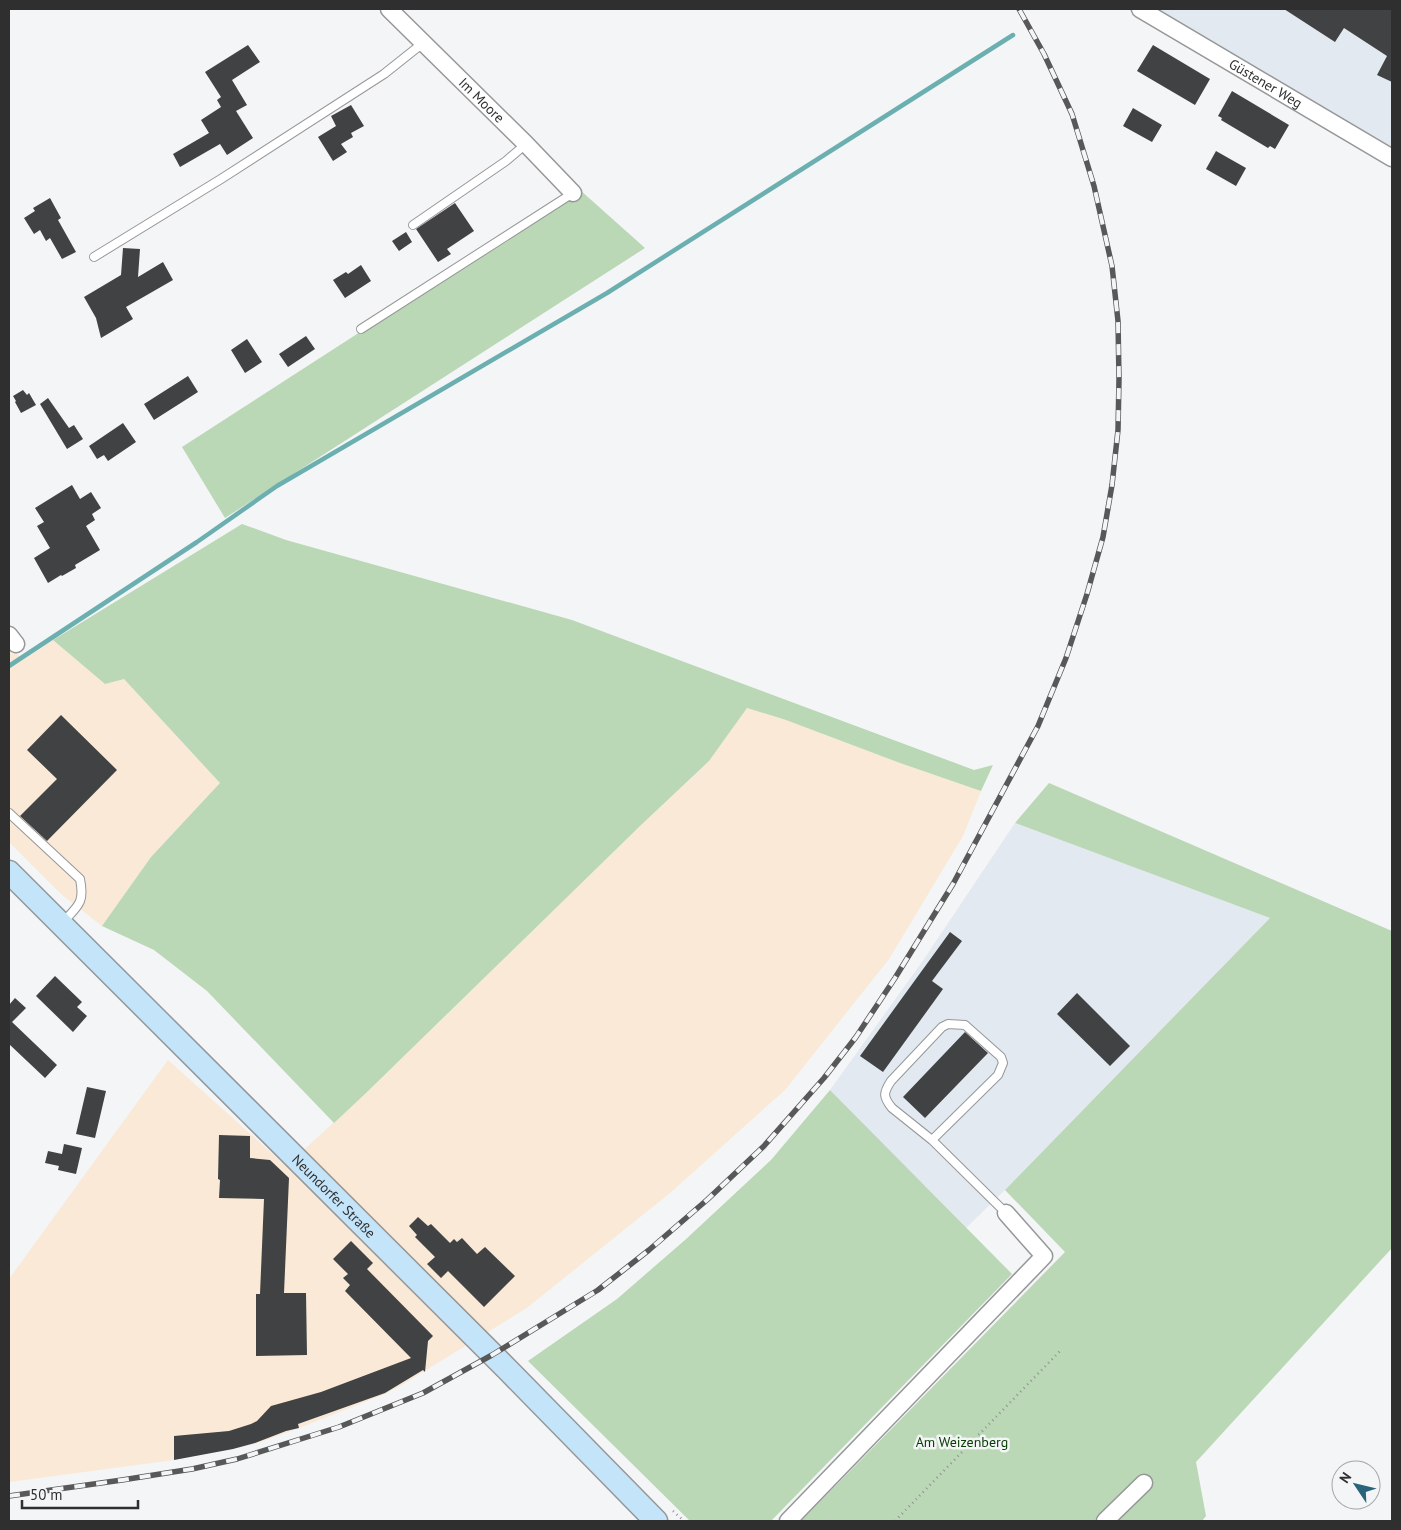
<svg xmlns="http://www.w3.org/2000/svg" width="1401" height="1530" font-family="'PT Sans',sans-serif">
	<rect width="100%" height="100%" fill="#f4f5f6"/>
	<path fill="#f9e9d6" d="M 53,640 L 105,684 L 124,679 L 220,783 L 151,857 L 102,926 L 61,894 L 9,842 L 9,643 L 22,660 Z
		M 747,708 L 786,720 L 900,763 L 981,791 L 963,836 L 889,959 L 785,1090 L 670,1193 L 528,1307 L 402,1385 L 385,1394 L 299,1428 L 255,1444 L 174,1460 L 9,1482 L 9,1279 L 168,1060 L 286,1166 L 366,1093 L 640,826 L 709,761 Z"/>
	<path fill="#e2e9f0" d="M 1157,9 L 1392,9 L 1392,147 L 1327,109 Z
		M 1015,823 L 1270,918 L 1005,1190 L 966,1228 L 830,1090 L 922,962 Z"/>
	<path fill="#bad7b6" d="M 580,190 L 645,248 L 225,518 L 182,447 Z
		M 242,524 L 286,540 L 572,620 L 974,770 L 993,765 L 981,791 L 900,763 L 786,720 L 747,708 L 709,761 L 640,826 L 366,1093 L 334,1123 L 207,991 L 154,950 L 102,926 L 151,857 L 220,783 L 124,679 L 105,684 L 53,640 Z
		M 1049,783 L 1392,931 L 1392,1248 L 1196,1462 L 1206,1516 L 1202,1521 L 801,1521 L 1065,1252 L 1005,1190 L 1270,918 L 1015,823 Z
		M 830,1090 L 1012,1274 L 771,1521 L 690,1521 L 528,1361 L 617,1299 L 685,1240 L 771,1160 Z"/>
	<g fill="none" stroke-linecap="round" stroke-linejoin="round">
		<path stroke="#6cafb0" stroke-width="4.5" d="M 9,666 L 197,542 L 277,486 L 607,293 L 1013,35"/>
	</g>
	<path fill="#414243" d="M 1284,9 L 1392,9 L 1392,82 L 1377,75 L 1387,56 L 1344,28 L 1335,42 Z
		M 248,45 L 260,62 L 232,80 L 247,105 L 236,111 L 253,138 L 227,155 L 220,144 L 180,167 L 173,154 L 209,133 L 201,120 L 221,107 L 217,100 L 221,97 L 205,72 Z
		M 1153,45 L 1210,79 L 1195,105 L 1137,71 Z
		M 1232,91 L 1289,125 L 1275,149 L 1270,146 L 1268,148 L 1221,120 L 1222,118 L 1218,116 Z
		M 351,105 L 364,126 L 351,133 L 353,137 L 341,144 L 347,152 L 333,161 L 318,137 L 336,126 L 331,116 Z
		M 1133,108 L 1162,125 L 1152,142 L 1123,126 Z
		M 1216,151 L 1246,168 L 1236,186 L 1206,169 Z
		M 50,198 L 61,218 L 58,220 L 76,252 L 62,259 L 50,238 L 46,241 L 40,230 L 34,234 L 24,218 L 35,211 L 33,208 Z
		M 455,203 L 474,231 L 447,249 L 451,254 L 438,262 L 416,229 Z
		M 406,232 L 412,242 L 399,251 L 392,241 Z
		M 123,248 L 140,249 L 138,277 L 163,262 L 173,280 L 126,307 L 133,319 L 101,338 L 96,318 L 84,297 L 121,275 Z
		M 361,265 L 371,281 L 345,298 L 333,280 L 346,272 L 348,274 Z
		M 306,336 L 315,349 L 288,367 L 279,354 Z
		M 247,339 L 262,362 L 245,373 L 231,350 Z
		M 188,376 L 198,392 L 154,420 L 144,404 Z
		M 23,390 L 27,395 L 29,393 L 36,405 L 21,413 L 15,402 L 16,401 L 13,396 Z
		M 48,398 L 69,428 L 74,425 L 83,439 L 67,449 L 40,404 Z
		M 123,423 L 136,442 L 108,461 L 104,455 L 97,459 L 89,446 Z
		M 72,485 L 80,499 L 91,492 L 101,508 L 92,514 L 95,520 L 86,526 L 100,550 L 75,565 L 76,568 L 62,576 L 61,575 L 48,583 L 34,558 L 50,548 L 37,526 L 44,522 L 35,508 Z
		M 61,715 L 117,770 L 47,841 L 20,816 L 57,779 L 27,750 Z
		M 950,932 L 962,941 L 932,981 L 943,989 L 883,1072 L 860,1056 Z
		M 55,976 L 82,1002 L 77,1007 L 87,1016 L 73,1032 L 36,996 Z
		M 1077,993 L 1130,1046 L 1110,1066 L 1057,1014 Z
		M 15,998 L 26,1008 L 12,1022 L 57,1065 L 45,1078 L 9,1044 L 9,1005 Z
		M 965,1032 L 988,1053 L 925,1118 L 903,1097 Z
		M 87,1087 L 106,1091 L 95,1138 L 76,1134 Z
		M 219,1135 L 250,1136 L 250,1158 L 270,1160 L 289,1178 L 284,1293 L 306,1293 L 307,1355 L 256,1356 L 256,1294 L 260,1294 L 264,1199 L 219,1198 L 220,1180 L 218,1179 Z
		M 64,1144 L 82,1148 L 76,1174 L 58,1170 L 59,1166 L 45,1163 L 48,1151 L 62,1154 Z
		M 418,1217 L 428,1226 L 431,1224 L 450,1243 L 454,1239 L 457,1242 L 462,1238 L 477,1254 L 485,1247 L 515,1276 L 484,1307 L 448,1271 L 441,1278 L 427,1264 L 435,1257 L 415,1237 L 417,1235 L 409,1226 Z
		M 351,1241 L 373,1263 L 367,1269 L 433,1336 L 428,1341 L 425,1372 L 423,1370 L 385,1393 L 298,1424 L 299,1428 L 286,1431 L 255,1443 L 233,1449 L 174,1460 L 174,1436 L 229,1431 L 251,1424 L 257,1421 L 271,1406 L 321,1392 L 411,1358 L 345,1291 L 350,1285 L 343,1278 L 348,1274 L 333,1259 Z"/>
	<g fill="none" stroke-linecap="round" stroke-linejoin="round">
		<g stroke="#969798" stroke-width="10">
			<path id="service" d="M 413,225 L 506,161 L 526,144
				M 94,257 L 221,179 L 384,74 L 423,43
				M 361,329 L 573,193
				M 9,813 L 80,879 C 85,903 78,906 62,923
				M 932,1140 L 998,1075 L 1003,1063 L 1001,1057 L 965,1025 L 948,1024 L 942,1027 L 891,1081 C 883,1093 883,1097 892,1108 L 932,1140 L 1006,1213"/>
		</g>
		<g stroke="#969798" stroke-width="19">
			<g id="minor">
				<path id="s1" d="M 389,9 L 526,144 L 573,193"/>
				<path id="s2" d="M 1140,9 L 1392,158"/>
				<path d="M 9,635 L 16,644"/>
				<path d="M 788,1521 L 1044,1256 L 1006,1213"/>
				<path d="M 1105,1521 L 1144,1483"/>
			</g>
		</g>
		<g stroke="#969798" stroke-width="25">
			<g id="secondary">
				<path id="s3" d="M 9,872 L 508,1370 L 656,1521"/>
			</g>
		</g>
		<path stroke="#919192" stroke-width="2.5" stroke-dasharray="1 4" stroke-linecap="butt" d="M 673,1511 L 684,1521
			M 895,1521 L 1062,1349"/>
		<use href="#service" stroke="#fff" stroke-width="8"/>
		<use href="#minor" stroke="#fff" stroke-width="16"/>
		<use href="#secondary" stroke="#c4e4f9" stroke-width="22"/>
		<g stroke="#585859" stroke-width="5.5">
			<path id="rail" d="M 9,1496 L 122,1480 L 192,1469 L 237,1459 L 339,1427 L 423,1393 L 492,1355 L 598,1290 L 649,1250 L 708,1199 L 764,1146 L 824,1078 L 856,1037 L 895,978 L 953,884 L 1038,726 L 1066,658 L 1087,594 L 1103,537 L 1112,485 L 1118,430 L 1119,379 L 1118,321 L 1112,266 L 1094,186 L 1072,114 L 1044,54 L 1019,9"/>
		</g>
		<use href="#rail" stroke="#f4f5f6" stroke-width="4" stroke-dasharray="11" stroke-linecap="butt"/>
	</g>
	<g text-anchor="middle" stroke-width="5" stroke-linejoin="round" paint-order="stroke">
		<g font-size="14" fill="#2f2f30" stroke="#f4f5f6">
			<text dy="5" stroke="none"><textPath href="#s2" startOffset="146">Güstener Weg</textPath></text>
			<text dy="5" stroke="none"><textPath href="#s1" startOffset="130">Im Moore</textPath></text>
			<text dy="5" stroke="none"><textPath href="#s3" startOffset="459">Neundorfer Straße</textPath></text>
		</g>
		<g font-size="14" fill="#073b04" stroke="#f4f5f6">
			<text x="962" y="1447">Am Weizenberg</text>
		</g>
	</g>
	<rect width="1401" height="1530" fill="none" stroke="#2f2f30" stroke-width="20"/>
	<g transform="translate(1356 1485) rotate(305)"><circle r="24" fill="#f4f5f6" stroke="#a5a6a7"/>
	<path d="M0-4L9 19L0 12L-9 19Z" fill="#29647c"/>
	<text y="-8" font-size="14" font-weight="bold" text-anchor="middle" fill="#2f2f30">N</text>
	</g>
	<path d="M22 1500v8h116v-8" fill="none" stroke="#2f2f30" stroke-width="2.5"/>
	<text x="30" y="1500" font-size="15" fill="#2f2f30" stroke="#f4f5f6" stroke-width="4" paint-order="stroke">50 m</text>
</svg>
